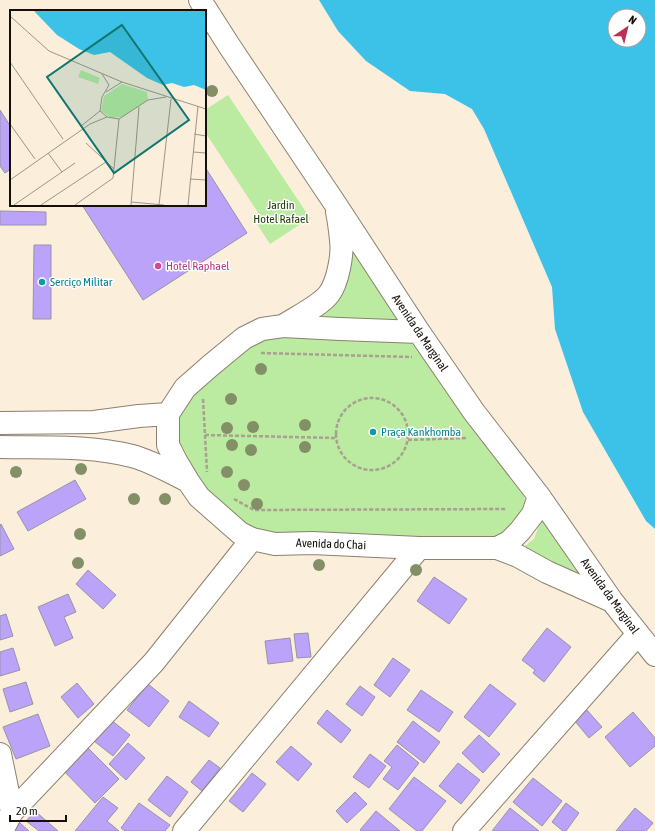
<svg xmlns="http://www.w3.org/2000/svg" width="655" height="831" font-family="'Asap Condensed',sans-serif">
	<rect width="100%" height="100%" fill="#fbeedb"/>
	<path fill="#baeba1" d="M 228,95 L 310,218 L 270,244 L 257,224 L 263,220 L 205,132 L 205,110 Z
		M 345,228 L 405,324 L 301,321 L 328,305 Z
		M 281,337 L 413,343 L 524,493 L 525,505 L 516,525 L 496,541 L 275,538 L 243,527 L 206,496 L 174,441 L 174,416 L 193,389 L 251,343 Z
		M 542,517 L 594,585 L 520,550 L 534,539 Z"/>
	<path fill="#3cc2e8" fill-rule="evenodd" d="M 319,0 L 655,0 L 655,529 L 646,521 L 583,412 L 555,329 L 552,287 L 484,129 L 472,109 L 445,94 L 410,91 L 366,61 L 338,31 ZM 615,16 L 639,16 L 639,40 L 615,40 Z"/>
	<path fill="#bba3fa" stroke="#9793a7" d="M 0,110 L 11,127 L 11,169 L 5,173 L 0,166 Z
		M 205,167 L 247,233 L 143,300 L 82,205 L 205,205 Z
		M 0,211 L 46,212 L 46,225 L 0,225 Z
		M 34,245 L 51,245 L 51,319 L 33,319 Z
		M 75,480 L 86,499 L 28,531 L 17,512 Z
		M 1,524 L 14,549 L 0,556 L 0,525 Z
		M 88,570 L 116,595 L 103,609 L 76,584 Z
		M 434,577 L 467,599 L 449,624 L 417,601 Z
		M 68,594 L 76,612 L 64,617 L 73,638 L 55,646 L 38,607 Z
		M 6,614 L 13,636 L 0,640 L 0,616 Z
		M 547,628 L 571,647 L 544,682 L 533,673 L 535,670 L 522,660 Z
		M 308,633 L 311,657 L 297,658 L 294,634 Z
		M 290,638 L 293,661 L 268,664 L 265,641 Z
		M 13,648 L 20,670 L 0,676 L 0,652 Z
		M 393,658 L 410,670 L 390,697 L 374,685 Z
		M 26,682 L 33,704 L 10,712 L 3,689 Z
		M 77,683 L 94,704 L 78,718 L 61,697 Z
		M 148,684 L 169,701 L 149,727 L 127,710 Z
		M 490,684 L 516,704 L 489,737 L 464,717 Z
		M 360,686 L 375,697 L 362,716 L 346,704 Z
		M 421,690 L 453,712 L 439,732 L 407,710 Z
		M 189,701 L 219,723 L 209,737 L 179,717 Z
		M 586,709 L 602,727 L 589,738 L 574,720 Z
		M 327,710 L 351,730 L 341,743 L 317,723 Z
		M 633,712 L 655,738 L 655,746 L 630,767 L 605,737 Z
		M 38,714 L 50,746 L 16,759 L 3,727 Z
		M 111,720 L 130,735 L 113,756 L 94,741 Z
		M 413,721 L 440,742 L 424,763 L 397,742 Z
		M 479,735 L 500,754 L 483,773 L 462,753 Z
		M 83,743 L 119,779 L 95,803 L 60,767 Z
		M 128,743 L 145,758 L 126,780 L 109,764 Z
		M 397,745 L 419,763 L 398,790 L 383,779 L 392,767 L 384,761 Z
		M 291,746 L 312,764 L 298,781 L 276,762 Z
		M 370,754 L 386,766 L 369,788 L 353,777 Z
		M 209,760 L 220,768 L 202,791 L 191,782 Z
		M 458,763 L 480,780 L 461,804 L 439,786 Z
		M 252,773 L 266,784 L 243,812 L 229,801 Z
		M 167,776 L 188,792 L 170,817 L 148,800 Z
		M 414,777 L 446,801 L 422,831 L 417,831 L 389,809 Z
		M 533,778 L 562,801 L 542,826 L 513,802 Z
		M 355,792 L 367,804 L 347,823 L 336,811 Z
		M 103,797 L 118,808 L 107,821 L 119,831 L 75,831 Z
		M 139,803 L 170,825 L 165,831 L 125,831 L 121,828 Z
		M 566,803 L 579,813 L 566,831 L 563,831 L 552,822 Z
		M 510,808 L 539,831 L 492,831 Z
		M 635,808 L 653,823 L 646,831 L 616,831 Z
		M 35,811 L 58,831 L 39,831 L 26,821 Z
		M 376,811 L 400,831 L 362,831 L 360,830 Z
		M 20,823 L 29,831 L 12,831 Z"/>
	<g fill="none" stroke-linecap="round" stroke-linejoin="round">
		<g stroke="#8c806f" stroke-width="24">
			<path id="street" d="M 0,754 L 12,812
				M 2,831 L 12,812 L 154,662 L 252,539
				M 184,831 L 419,548
				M 464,831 L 638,634"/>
		</g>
		<g stroke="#8c806f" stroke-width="24">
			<path id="secondary" d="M 200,0 L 230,47 L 336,205 L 419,332 L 474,412 L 539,496 L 612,601 L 655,655
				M 283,326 C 295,318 321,305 329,294 C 338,282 343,254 341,240 C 340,230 339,221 337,212
				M 419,332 L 340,329 L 283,326 L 262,329 L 244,338 L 210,366 L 185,388 L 168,414 L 168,445 L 176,461 L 188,481 L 199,497 L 240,533 L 252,539 L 275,544 L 312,543 L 419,548 L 497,548 L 518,556 L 547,572 L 612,601
				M 0,423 L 94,422 L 139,416 L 168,414
				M 0,447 C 44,448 89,445 132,456 C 151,461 170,472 188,481
				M 497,548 L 509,542 L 520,531 L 533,514 L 539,496"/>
		</g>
		<path stroke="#aaa091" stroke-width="2.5" stroke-dasharray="4 2" stroke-linecap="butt" d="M 261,353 L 412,357
			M336 434a36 36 0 1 1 72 0a36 36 0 1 1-72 0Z
			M 203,399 L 207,472
			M 205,435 L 336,438
			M 408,440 L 467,438
			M 234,499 L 254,510 L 507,509"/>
		<use href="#street" stroke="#fff" stroke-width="22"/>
		<use href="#secondary" stroke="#fff" stroke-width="22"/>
	</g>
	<g fill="#838f66">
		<circle cx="212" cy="91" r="6"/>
		<circle cx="261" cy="369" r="6"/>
		<circle cx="231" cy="399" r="6"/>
		<circle cx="305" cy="425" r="6"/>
		<circle cx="253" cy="427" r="6"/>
		<circle cx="227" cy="428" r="6"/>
		<circle cx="232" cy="445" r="6"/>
		<circle cx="305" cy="447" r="6"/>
		<circle cx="251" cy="450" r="6"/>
		<circle cx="81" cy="469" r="6"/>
		<circle cx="16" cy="472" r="6"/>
		<circle cx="227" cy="472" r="6"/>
		<circle cx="244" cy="485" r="6"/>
		<circle cx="134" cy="499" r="6"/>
		<circle cx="165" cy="499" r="6"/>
		<circle cx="257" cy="504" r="6"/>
		<circle cx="80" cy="534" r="6"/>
		<circle cx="78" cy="563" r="6"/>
		<circle cx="319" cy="565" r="6"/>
		<circle cx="416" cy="570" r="6"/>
	</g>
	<circle fill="#d1479c" stroke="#fff" stroke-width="1.5" cx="158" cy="266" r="4"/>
	<g fill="#0f9aa8" stroke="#fff" stroke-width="1.5">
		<circle cx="42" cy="282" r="4"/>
		<circle cx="373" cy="432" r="4"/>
	</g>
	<g text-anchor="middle" stroke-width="3" stroke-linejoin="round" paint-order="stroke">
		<g font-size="12" fill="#204106" stroke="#fff">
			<text x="281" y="209">Jardin<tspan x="281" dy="14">Hotel Rafael</tspan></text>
		</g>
		<g font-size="12" fill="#b23c85" stroke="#fff" text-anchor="start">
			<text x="166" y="270">Hotel Raphael</text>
		</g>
		<g font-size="12" fill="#0d838f" stroke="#fff" text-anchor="start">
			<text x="50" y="286">Serciço Militar</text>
			<text x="381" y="436">Praça Kankhomba</text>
		</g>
		<g font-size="12" fill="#140f09" stroke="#fff">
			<text transform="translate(420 333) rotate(56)" y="4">Avenida da Marginal</text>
			<text transform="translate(331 544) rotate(2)" y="4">Avenida do Chai</text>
			<text transform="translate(610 596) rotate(54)" y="4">Avenida da Marginal</text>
		</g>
	</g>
	<g transform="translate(10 10)">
		<rect width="196" height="196" fill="#fbeedb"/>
		<path d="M 71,60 L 90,68 L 88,74 L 68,67 ZM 112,74 L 137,82 L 138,90 L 112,107 L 101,108 L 91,101 L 94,86 Z" fill="#baeba1"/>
		<path d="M 24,1 L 196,1 L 196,80 L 184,75 L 174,77 L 162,73 L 153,75 L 137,68 L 100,42 L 84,45 L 69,39 L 47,25 Z" fill="#3cc2e8"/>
		<path fill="none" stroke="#9f9587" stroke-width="1" d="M 0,6 L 39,41 L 112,72M 0,52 L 53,129M 92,64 L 99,75 L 92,87 L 90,101 L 97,107 L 109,109 L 138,90 L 156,87M 96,82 L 112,72 L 196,99M 0,114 L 25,149M 71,116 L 90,101M 184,124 L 196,126M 76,133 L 104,159M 183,142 L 196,143M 38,143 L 52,162M 180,169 L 196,170M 0,170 L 80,114 L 97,107M 121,192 L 154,195M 4,195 L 65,153M 31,195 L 96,152M 65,195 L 103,168 L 109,109M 121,195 L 129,97M 149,195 L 161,89M 178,195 L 188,96"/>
		<path fill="#0f766e" fill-opacity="0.15" stroke="#0f766e" stroke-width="2" d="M 112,15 L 179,110 L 104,163 L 37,67 Z"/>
		<rect width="196" height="196" fill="none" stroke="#140f09" stroke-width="2"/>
	</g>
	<g transform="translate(627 28) rotate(35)"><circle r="19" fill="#ffffff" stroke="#a19f9d"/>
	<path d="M0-3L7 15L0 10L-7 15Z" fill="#bd2e56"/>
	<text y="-6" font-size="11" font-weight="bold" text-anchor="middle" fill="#140f09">N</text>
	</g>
	<path d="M10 815v6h56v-6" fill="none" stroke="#140f09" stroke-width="2"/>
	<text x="16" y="815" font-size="12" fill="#140f09" stroke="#ffffff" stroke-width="3" paint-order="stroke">20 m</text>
</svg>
